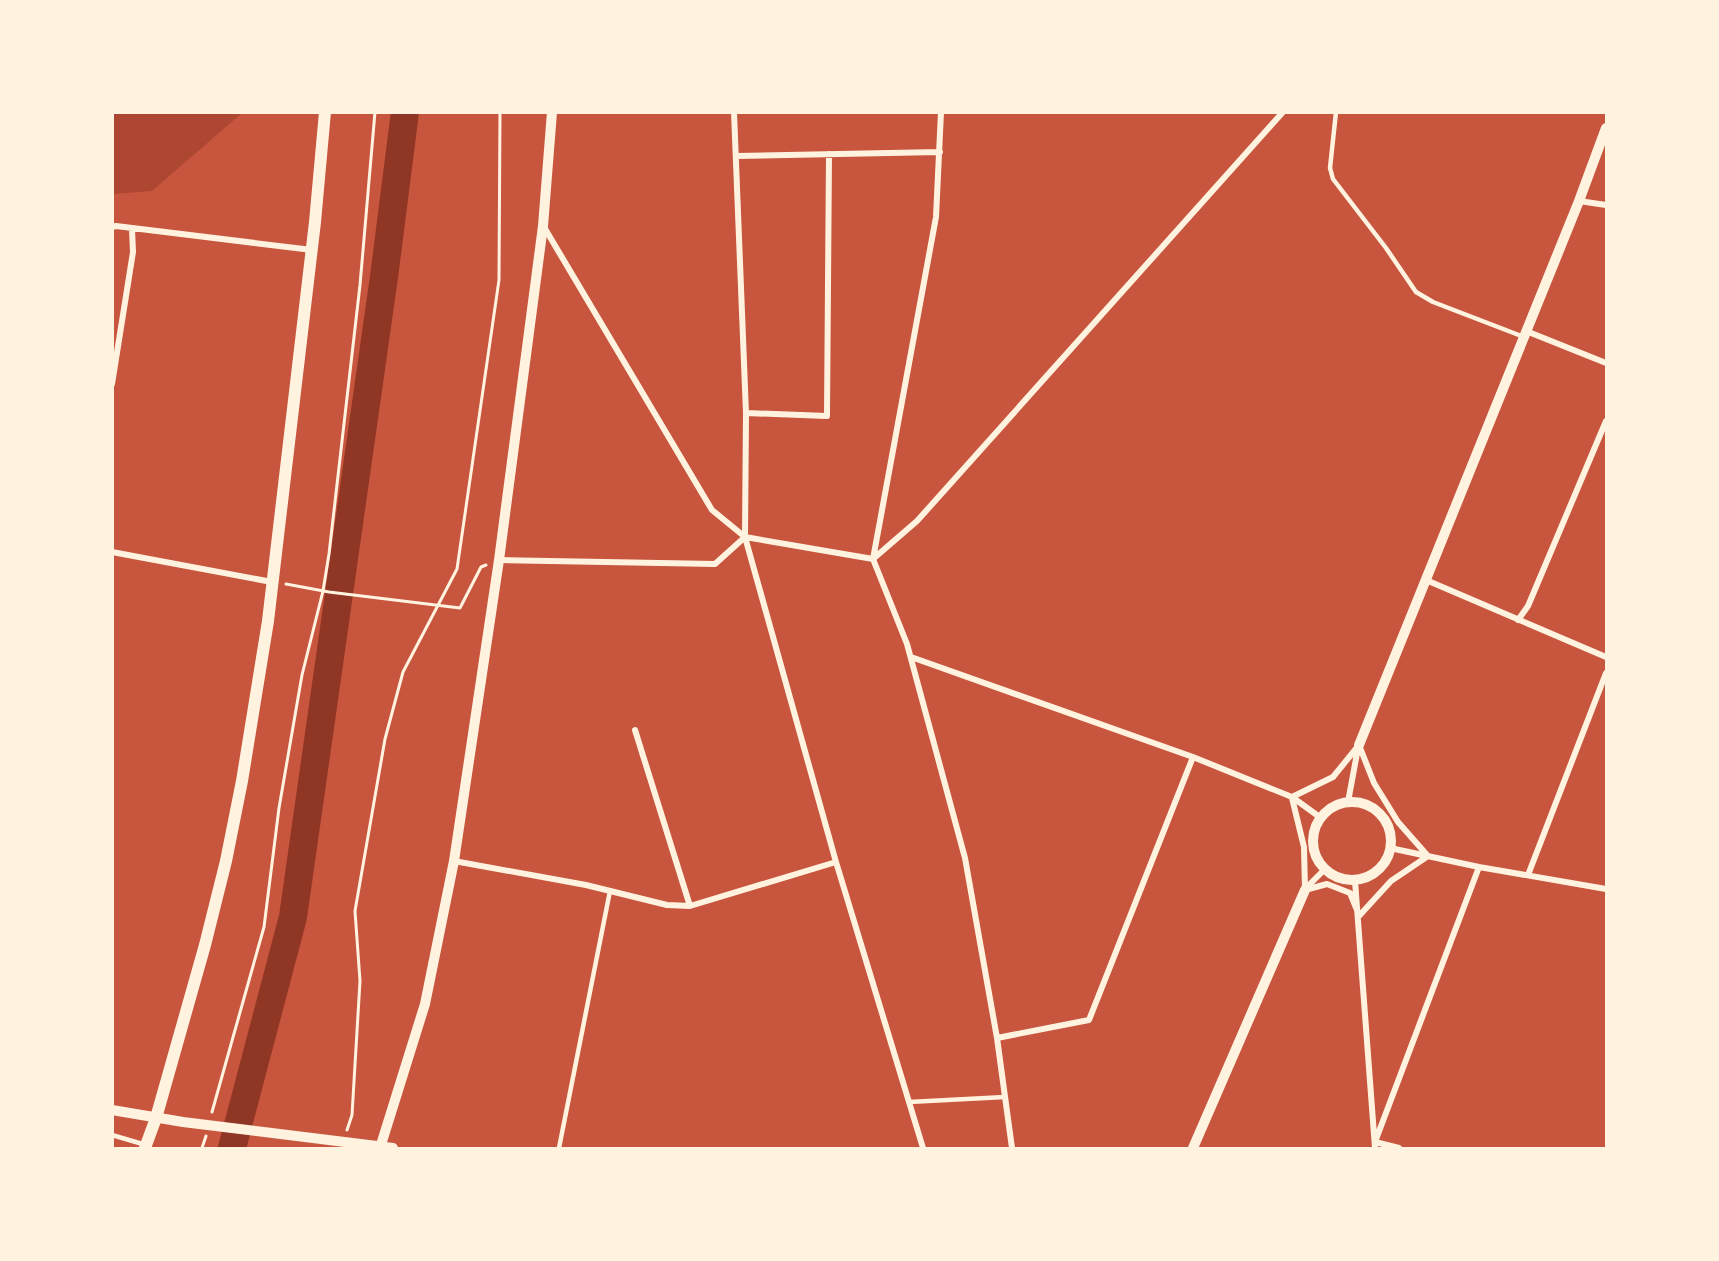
<svg xmlns="http://www.w3.org/2000/svg" width="1719" height="1261" font-family="Inter,sans-serif">
	<rect width="100%" height="100%" fill="#c8553d"/>
	<path fill="#ae4732" d="M 113,112 L 242,112 L 242,113 L 152,191 L 113,194 Z"/>
	<g fill="none" stroke-linecap="round" stroke-linejoin="round">
		<path stroke="#8f3625" stroke-width="28" d="M 232,1148 L 293,917 L 384,277 L 405,112"/>
		<path stroke="#fff3e0" stroke-width="3" d="M 286,584 L 329,592 L 460,608 L 481,567 L 486,565
			M 212,1112 L 264,927 L 279,808 L 302,675 L 323,591 L 329,554 L 360,285 L 375,112
			M 347,1130 L 352,1115 L 360,981 L 355,911 L 385,739 L 403,672 L 457,569 L 499,280 L 500,112
			M 202,1148 L 206,1136"/>
		<path stroke="#fff3e0" stroke-width="4.5" d="M 1336,112 L 1330,168 L 1333,179 L 1386,248 L 1416,292 L 1433,302 L 1524,337
			M 909,1102 L 1005,1097
			M 112,1135 L 146,1145
			M 559,1148 L 610,891"/>
		<path stroke="#fff3e0" stroke-width="6" d="M 734,112 L 746,413 L 745,537
			M 941,112 L 936,217 L 873,559 L 907,644 L 965,858 L 997,1038 L 1012,1148
			M 736,156 L 940,152
			M 1579,201 L 1606,205
			M 112,227 L 116,226 L 312,250
			M 544,227 L 712,510 L 745,537 L 836,862 L 923,1148
			M 1526,331 L 1606,363
			M 112,384 L 133,252 L 132,229
			M 746,413 L 827,416 L 829,154
			M 745,537 L 873,559 L 917,521 L 1283,112
			M 112,552 L 272,582
			M 499,560 L 715,564 L 745,537
			M 1426,580 L 1606,657
			M 1518,620 L 1528,606 L 1606,421
			M 911,657 L 1193,757 L 1292,797 L 1321,818
			M 635,730 L 690,906
			M 1359,745 L 1374,783 L 1398,822 L 1427,855
			M 1292,797 L 1333,777 L 1359,745
			M 1292,798 L 1304,847 L 1305,890
			M 1348,802 L 1358,748
			M 1390,848 L 1479,867 L 1606,889
			M 454,861 L 586,885 L 667,905 L 690,906 L 836,862
			M 1528,875 L 1606,673
			M 1355,881 L 1375,1148
			M 1305,889 L 1325,869
			M 1305,890 L 1327,884 L 1350,893 L 1357,910
			M 1359,916 L 1391,881 L 1428,856
			M 997,1038 L 1089,1020 L 1193,757
			M 1399,1148 L 1375,1142 L 1479,867"/>
		<path stroke="#fff3e0" stroke-width="10" d="M 1359,745 L 1579,201 L 1606,128
			M1313 841a39 39 0 1 1 78 0a39 39 0 1 1-78 0Z
			M 112,1110 L 183,1122 L 393,1148
			M 380,1148 L 425,1004 L 454,861 L 499,560 L 543,226 L 552,112
			M 1193,1148 L 1305,890"/>
		<path stroke="#fff3e0" stroke-width="12" d="M 145,1148 L 156,1118 L 205,945 L 226,861 L 242,781 L 268,621 L 315,222 L 325,112"/>
	</g>
	<rect width="1719" height="1261" fill="none" stroke="#fff3e0" stroke-width="228"/>
</svg>
